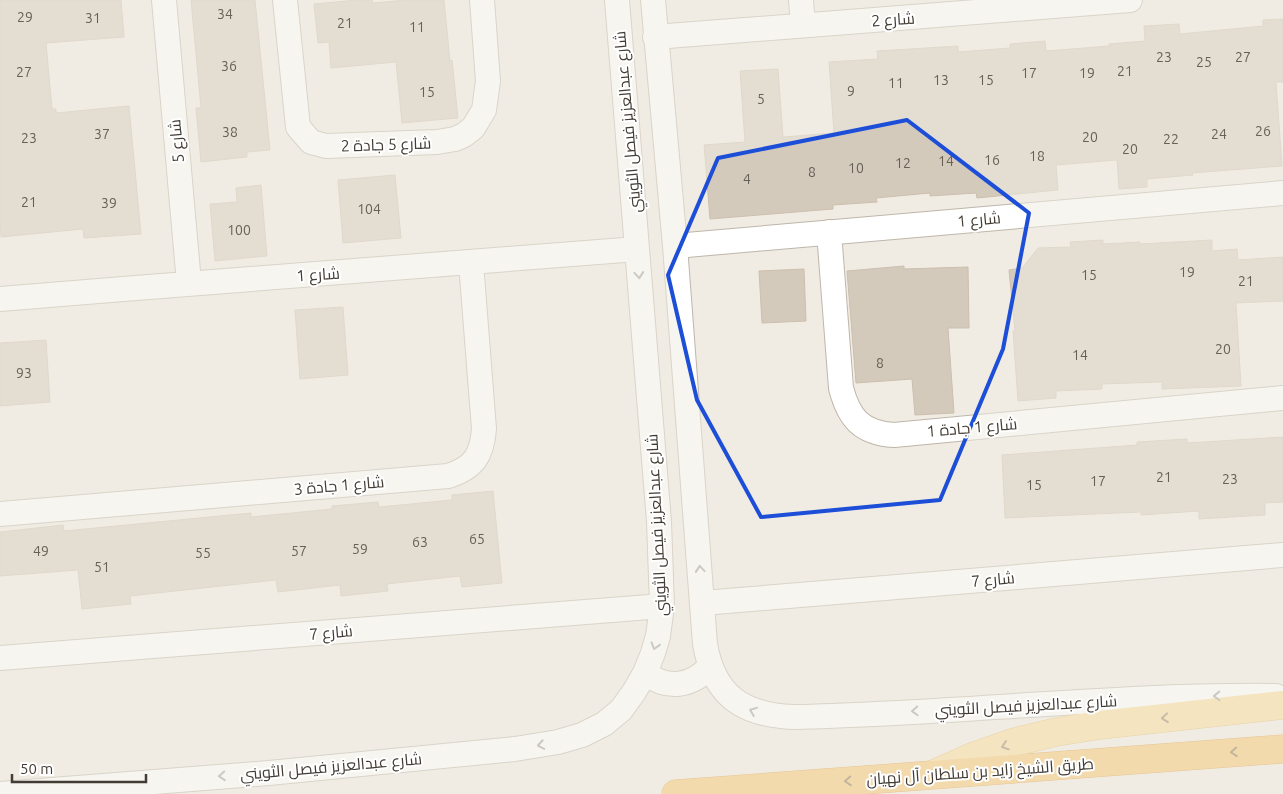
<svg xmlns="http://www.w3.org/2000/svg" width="1283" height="794" font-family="Ubuntu,Cairo,sans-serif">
	<rect width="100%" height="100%" fill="#f1ece3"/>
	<path fill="#d4cabc" stroke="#ccbfad" d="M 0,0 L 121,0 L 124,37 L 46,43 L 52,109 L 56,109 L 56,113 L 129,106 L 141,234 L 84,238 L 83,229 L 1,237 L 0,223 Z
		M 191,0 L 255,0 L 270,150 L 247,152 L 247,157 L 201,162 L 196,108 L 201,108 Z
		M 357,0 L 372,0 L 373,3 L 406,0 L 444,0 L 450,61 L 452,60 L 458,118 L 402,123 L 396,62 L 331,68 L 329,42 L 318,43 L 314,4 Z
		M 1283,19 L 1283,82 L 1276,82 L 1282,166 L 1192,173 L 1193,175 L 1147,179 L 1147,187 L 1119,189 L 1117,160 L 1056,165 L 1058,190 L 977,198 L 976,193 L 930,196 L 930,193 L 876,198 L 877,202 L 833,205 L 833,209 L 710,219 L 704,145 L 745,142 L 740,71 L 778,69 L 783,137 L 834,133 L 829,62 L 878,59 L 877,51 L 910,49 L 958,46 L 958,52 L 1010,48 L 1010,44 L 1045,41 L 1046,51 L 1109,46 L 1109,44 L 1145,41 L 1144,26 L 1179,24 L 1180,34 L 1263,26 L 1263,20 Z
		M 395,175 L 401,238 L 343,243 L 338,180 Z
		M 261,185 L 267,256 L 215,261 L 210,204 L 237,202 L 236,188 Z
		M 1103,240 L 1103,244 L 1140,242 L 1140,244 L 1212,240 L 1212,251 L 1237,249 L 1238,260 L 1283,257 L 1283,301 L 1236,303 L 1241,386 L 1162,389 L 1162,382 L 1102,384 L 1102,389 L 1056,391 L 1056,398 L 1018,401 L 1013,331 L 1015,331 L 1009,270 L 1022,268 L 1038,248 L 1071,247 L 1070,242 Z
		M 904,266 L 904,269 L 968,267 L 969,328 L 948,328 L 954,413 L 915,415 L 912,379 L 856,383 L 847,271 Z
		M 804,269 L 806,321 L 762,323 L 759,271 Z
		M 343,307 L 348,375 L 300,379 L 295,310 Z
		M 46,340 L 50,402 L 0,406 L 0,343 Z
		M 1283,437 L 1283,502 L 1265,503 L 1265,515 L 1199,519 L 1199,511 L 1141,515 L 1141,512 L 1005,518 L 1002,455 L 1137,445 L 1137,442 L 1187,439 L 1187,443 Z
		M 493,491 L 502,583 L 462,587 L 460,576 L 387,584 L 388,591 L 341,596 L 340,585 L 278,592 L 276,580 L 130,596 L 131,604 L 82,609 L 78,570 L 0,576 L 0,532 L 63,525 L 64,531 L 251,513 L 251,517 L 332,509 L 332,506 L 378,502 L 379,507 L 452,500 L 452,495 Z"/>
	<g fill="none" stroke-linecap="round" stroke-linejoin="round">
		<g stroke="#beb6a9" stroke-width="26">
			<path id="minor" d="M 164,0 L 189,283
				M 285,0 L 298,127 L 311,142 L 326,146 L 437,142 L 455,139 L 464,135 L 473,128 L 484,110 L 488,81 L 482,0
				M 653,0 L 675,246 L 705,644 C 714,696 743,715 793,717 C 954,714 1115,694 1276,696
				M 801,0 L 803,25
				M 655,37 L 1130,0
				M 829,232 L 841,388 C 849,419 862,433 894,435 L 1283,398
				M 675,246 L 1283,193
				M 0,299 C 212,281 424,267 637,249
				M 0,514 L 448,476 C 474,468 482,455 484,429 L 471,263
				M 703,603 L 1283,555
				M 0,658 L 662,606
				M 645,673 C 667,690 692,687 710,666
				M 0,794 L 269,773 L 515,749 L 558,742 L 582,735 L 604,724 L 621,710 L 634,692 L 645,673 L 653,653 L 658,636 L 662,606 L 659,522 L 617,0"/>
		</g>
		<g stroke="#ddb564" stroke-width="29">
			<path id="major" d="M 936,773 L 972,757 L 1015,742 L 1056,732 L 1100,725 L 1283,705"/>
		</g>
		<g stroke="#d59738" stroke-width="29">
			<path id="highway" d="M 676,794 L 1283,749"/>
		</g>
		<use href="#minor" stroke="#fff" stroke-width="24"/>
		<use href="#major" stroke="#f9d993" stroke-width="28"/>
		<use href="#highway" stroke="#f7c368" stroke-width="28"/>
	</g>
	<defs><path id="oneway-chevron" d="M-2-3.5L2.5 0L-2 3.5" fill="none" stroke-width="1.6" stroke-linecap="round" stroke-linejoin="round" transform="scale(1.25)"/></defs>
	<g stroke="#a09e9a">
		<use href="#oneway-chevron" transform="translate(639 275) rotate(85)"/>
		<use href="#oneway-chevron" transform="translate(700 569) rotate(-95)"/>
		<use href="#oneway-chevron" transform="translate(655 646) rotate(107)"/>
		<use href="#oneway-chevron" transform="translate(1217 696) rotate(178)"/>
		<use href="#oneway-chevron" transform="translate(753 711) rotate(-158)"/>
		<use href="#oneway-chevron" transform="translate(915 711) rotate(177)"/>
		<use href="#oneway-chevron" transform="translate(541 745) rotate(170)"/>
		<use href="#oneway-chevron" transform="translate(222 776) rotate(176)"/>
	</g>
	<g stroke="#94835f">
		<use href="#oneway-chevron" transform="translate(1165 718) rotate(174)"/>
		<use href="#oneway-chevron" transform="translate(1005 746) rotate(161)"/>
	</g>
	<g stroke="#8a7249">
		<use href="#oneway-chevron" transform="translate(1234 752) rotate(176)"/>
		<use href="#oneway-chevron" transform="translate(848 781) rotate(176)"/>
	</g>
	<path d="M0 0H1283V794H0ZM 907,120 L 1029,213 L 1003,349 L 940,500 L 761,517 L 697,400 L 668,275 L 718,158 Z" fill="#f1ece3" fill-opacity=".55" fill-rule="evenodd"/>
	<path fill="none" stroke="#1d4ed8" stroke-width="4" stroke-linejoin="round" d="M 907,120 L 1029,213 L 1003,349 L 940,500 L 761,517 L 697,400 L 668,275 L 718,158 Z"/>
	<g text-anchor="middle" stroke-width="4" stroke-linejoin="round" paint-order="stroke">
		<g font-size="14" fill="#666056">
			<text x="225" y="19">34</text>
			<text x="25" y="22">29</text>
			<text x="93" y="23">31</text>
			<text x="345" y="28">21</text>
			<text x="417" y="32">11</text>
			<text x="1164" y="62">23</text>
			<text x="1243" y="62">27</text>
			<text x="1204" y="67">25</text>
			<text x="229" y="71">36</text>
			<text x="1125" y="76">21</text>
			<text x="24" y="77">27</text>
			<text x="1029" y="78">17</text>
			<text x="1087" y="78">19</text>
			<text x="941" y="85">13</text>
			<text x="986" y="85">15</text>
			<text x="896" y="88">11</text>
			<text x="851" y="96">9</text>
			<text x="427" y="97">15</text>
			<text x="761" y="104">5</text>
			<text x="1263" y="136">26</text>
			<text x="230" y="137">38</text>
			<text x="102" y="139">37</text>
			<text x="1219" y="139">24</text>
			<text x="1090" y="142">20</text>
			<text x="29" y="143">23</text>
			<text x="1171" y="144">22</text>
			<text x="1130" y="154">20</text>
			<text x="1037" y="161">18</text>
			<text x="992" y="165">16</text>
			<text x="946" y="166">14</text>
			<text x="903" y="168">12</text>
			<text x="856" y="173">10</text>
			<text x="812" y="177">8</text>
			<text x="747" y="184">4</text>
			<text x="29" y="207">21</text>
			<text x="109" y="208">39</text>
			<text x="369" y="214">104</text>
			<text x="239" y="235">100</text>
			<text x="1187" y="277">19</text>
			<text x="1089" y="280">15</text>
			<text x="1246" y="286">21</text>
			<text x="1223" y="354">20</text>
			<text x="1080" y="360">14</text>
			<text x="880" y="368">8</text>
			<text x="24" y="378">93</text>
			<text x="1164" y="482">21</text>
			<text x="1230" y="484">23</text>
			<text x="1098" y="486">17</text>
			<text x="1034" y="490">15</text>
			<text x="477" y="544">65</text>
			<text x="420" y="547">63</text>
			<text x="360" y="554">59</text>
			<text x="41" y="556">49</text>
			<text x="299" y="556">57</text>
			<text x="203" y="558">55</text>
			<text x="102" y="572">51</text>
		</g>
		<g font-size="16" fill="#423c34" stroke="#fff">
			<text transform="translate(893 19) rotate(-4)" y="6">شارع 2</text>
			<text transform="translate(627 122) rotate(-95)" y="6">شارع عبدالعزيز فيصل الثويني</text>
			<text transform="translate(176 141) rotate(-95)" y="6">شارع 5</text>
			<text transform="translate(386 144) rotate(-2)" y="6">شارع 5 جادة 2</text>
			<text transform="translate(979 219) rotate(-5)" y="6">شارع 1</text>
			<text transform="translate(318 274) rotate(-4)" y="6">شارع 1</text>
			<text transform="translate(972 427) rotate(-5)" y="6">شارع 1 جادة 1</text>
			<text transform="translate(339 485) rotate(-5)" y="6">شارع 1 جادة 3</text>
			<text transform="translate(656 525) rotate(-93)" y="6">شارع عبدالعزيز فيصل الثويني</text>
			<text transform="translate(993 579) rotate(-5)" y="6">شارع 7</text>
			<text transform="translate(331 632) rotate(-5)" y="6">شارع 7</text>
			<text transform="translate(1026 705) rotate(-3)" y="6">شارع عبدالعزيز فيصل الثويني</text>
			<text transform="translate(331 766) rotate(-5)" y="6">شارع عبدالعزيز فيصل الثويني</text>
			<text transform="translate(980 771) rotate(-4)" y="6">طريق الشيخ زايد بن سلطان آل نهيان</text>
		</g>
	</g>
	<path d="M12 774v8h134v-8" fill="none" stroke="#423c34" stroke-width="2.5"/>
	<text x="20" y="774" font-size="15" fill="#423c34" stroke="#ffffff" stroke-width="4" paint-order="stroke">50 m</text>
</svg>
